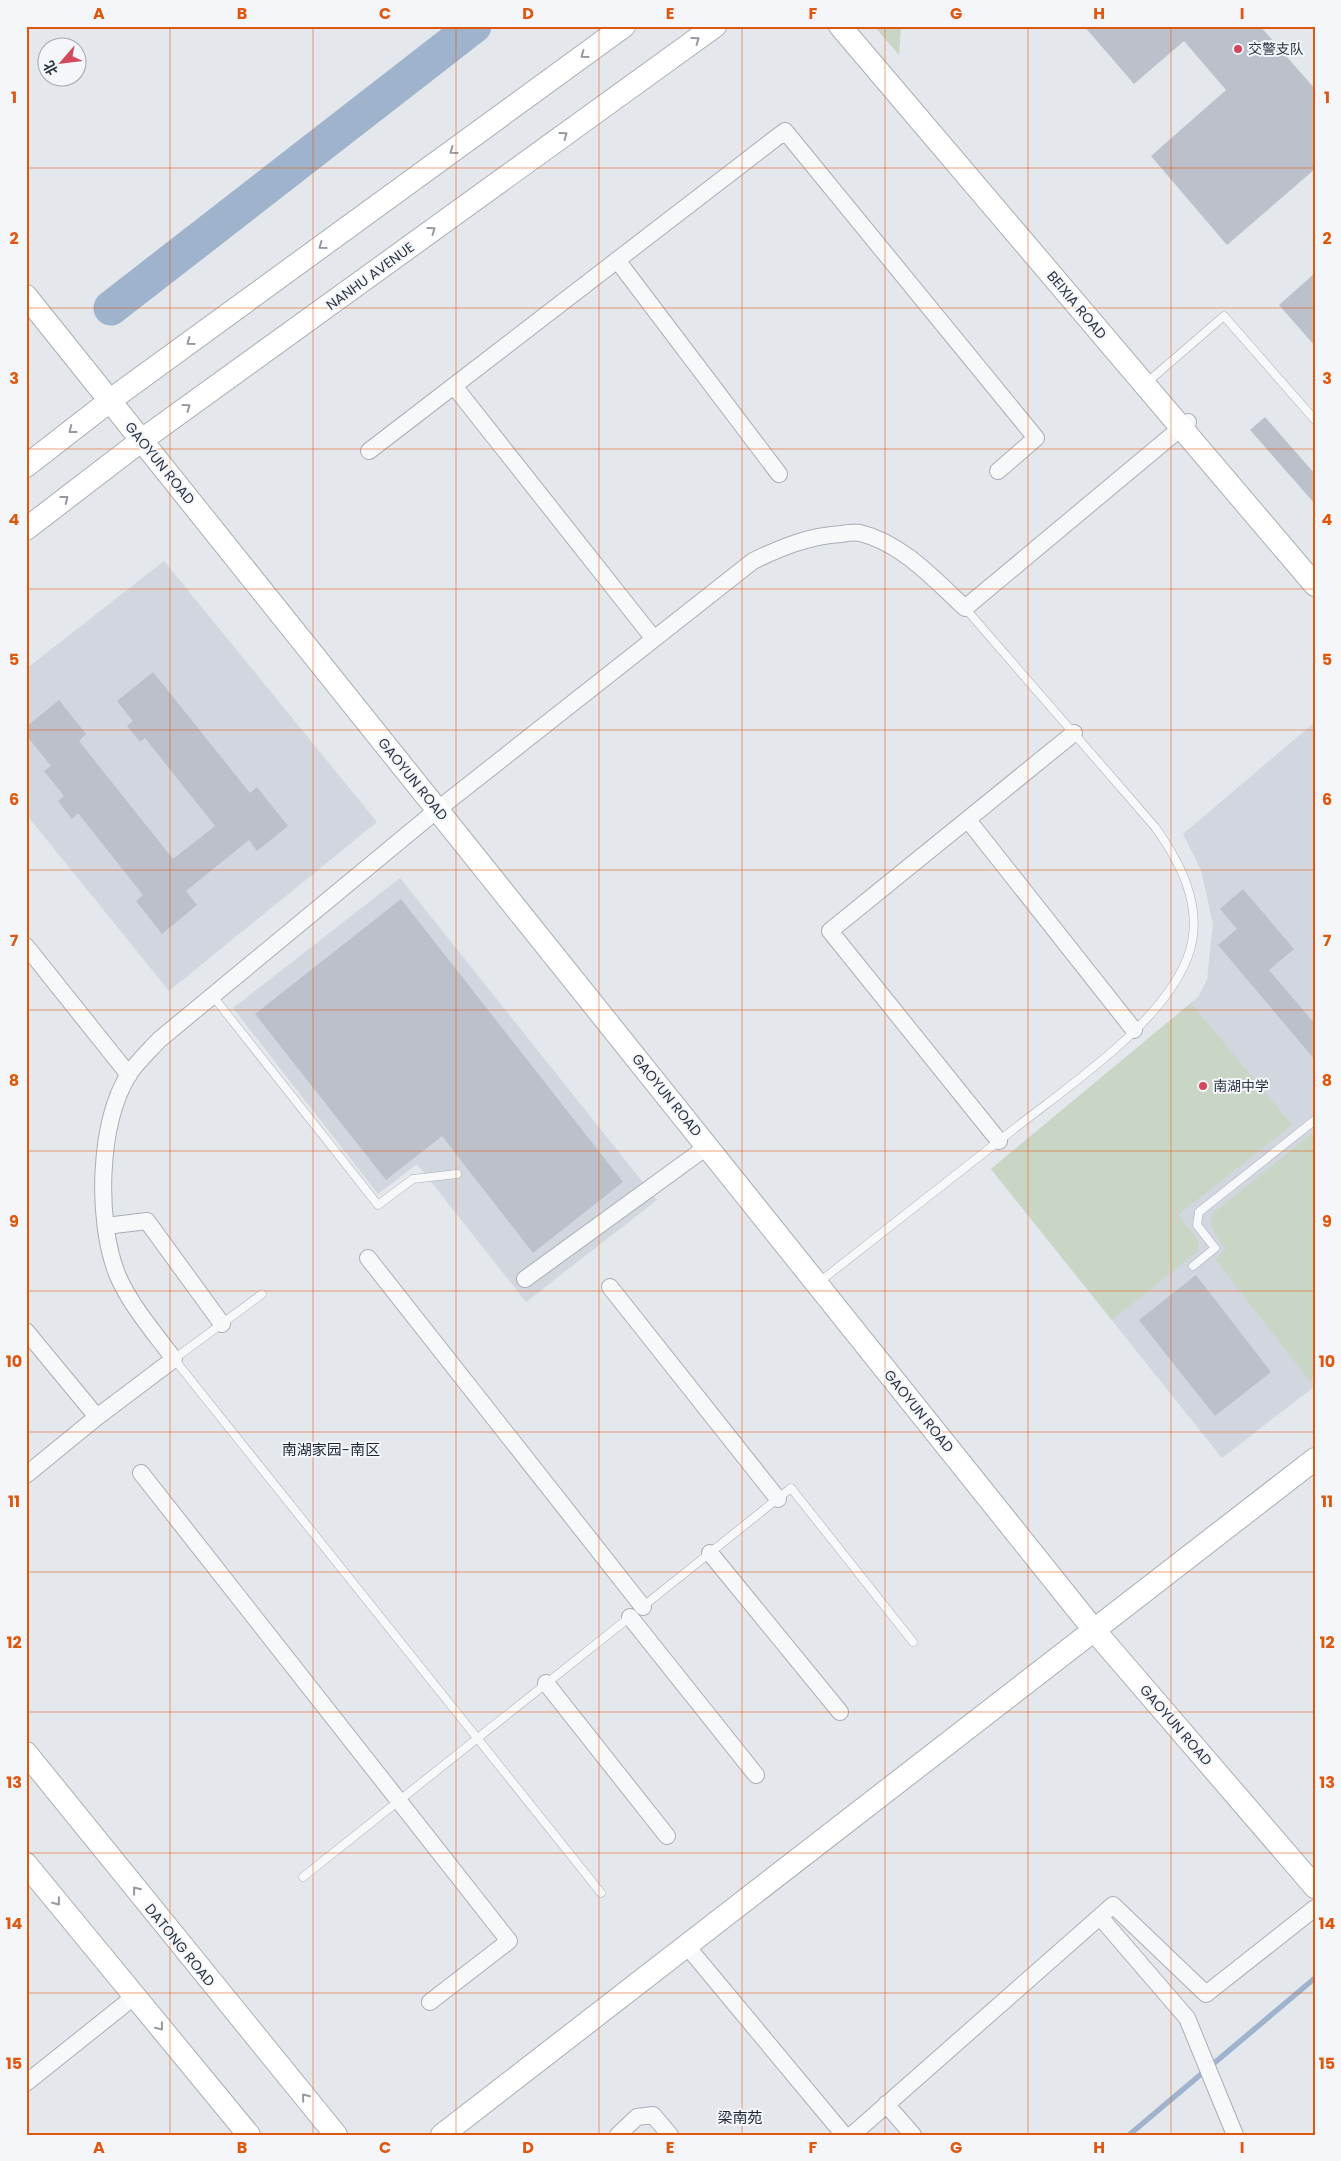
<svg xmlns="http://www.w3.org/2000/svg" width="1341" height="2161" font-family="Poppins,'Noto Sans SC',sans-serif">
	<rect width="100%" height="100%" fill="#e4e7ec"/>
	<path fill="#d2d6de" d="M 164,561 L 377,822 L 169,991 L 26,814 L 26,669 Z
		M 1315,722 L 1315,1386 L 1222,1458 L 991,1169 L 1198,997 L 1207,980 L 1213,924 L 1201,870 L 1183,834 Z
		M 400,878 L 657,1200 L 526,1302 L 417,1164 L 378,1194 L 233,1008 Z"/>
	<path fill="#c9d6c5" d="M 874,26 L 901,26 L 899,55 Z
		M 1191,1003 L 1292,1125 L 1178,1215 L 1199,1241 L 1197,1252 L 1112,1320 L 991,1169 Z
		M 1315,1131 L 1315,1377 L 1310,1381 L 1215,1259 L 1226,1249 C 1217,1237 1209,1229 1212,1214 Z"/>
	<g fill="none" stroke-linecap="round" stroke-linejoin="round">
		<path stroke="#9fb4cc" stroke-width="5.5" d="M 1129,2135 L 1315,1978"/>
		<path stroke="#9fb4cc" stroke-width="35" d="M 111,308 L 474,26"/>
	</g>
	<path fill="#bbc0ca" d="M 1084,26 L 1260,26 L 1315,89 L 1315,169 L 1227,245 L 1151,156 L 1226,90 L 1184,41 L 1134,84 Z
		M 1315,273 L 1315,346 L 1279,305 Z
		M 1265,417 L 1315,474 L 1315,504 L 1250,430 Z
		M 153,672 L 250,793 L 257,787 L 288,826 L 257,851 L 249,840 L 186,891 L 197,905 L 162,934 L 136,901 L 143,895 L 78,813 L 72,819 L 58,801 L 64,796 L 44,771 L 51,766 L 26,735 L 26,727 L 59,700 L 86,734 L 79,741 L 173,859 L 215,826 L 145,738 L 140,742 L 127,726 L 133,721 L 117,701 Z
		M 1243,889 L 1294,949 L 1269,970 L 1315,1024 L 1315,1060 L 1218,945 L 1237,929 L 1220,909 Z
		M 401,899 L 623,1182 L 533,1253 L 442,1136 L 386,1180 L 255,1014 Z
		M 1196,1275 L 1271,1372 L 1215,1416 L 1139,1320 Z"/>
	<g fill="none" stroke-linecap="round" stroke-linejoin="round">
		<g stroke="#a9aeb7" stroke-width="9">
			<path id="lane" d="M 1151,379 L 1224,316 L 1315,420
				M 212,995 L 378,1205 L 413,1179 L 457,1174
				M 1193,1266 L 1215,1248 L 1197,1225 L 1199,1212 L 1315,1120
				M 818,1283 C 882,1233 945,1183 1009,1133 C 1065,1088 1169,1021 1190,950 C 1203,905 1180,862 1155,827 L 965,608
				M 262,1294 L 174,1359 L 601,1893
				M 641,1608 L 791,1488 L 913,1642
				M 303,1877 L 630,1617"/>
		</g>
		<g stroke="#a9aeb7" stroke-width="18">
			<path id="street" d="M 617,260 L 779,474
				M 454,386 L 654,639
				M 369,451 L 785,131 L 1036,438 L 998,471
				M 968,820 L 1134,1030
				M 26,946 L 129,1075
				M 999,1141 L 830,931 L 1074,733
				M 106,1226 L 147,1221 L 222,1324
				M 368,1258 L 643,1607
				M 525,1279 L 708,1146
				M 610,1287 L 778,1499
				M 26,1331 L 97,1417
				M 141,1473 L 509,1941 L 430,2002
				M 26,1475 L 97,1417 L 174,1359 C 154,1332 130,1305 117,1274 C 96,1220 98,1124 129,1074 C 137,1062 149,1051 159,1040 L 437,810 L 753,561 C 782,547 809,536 841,534 C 847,533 854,532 860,533 C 902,543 935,580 965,608 L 1188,422
				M 710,1553 L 840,1712
				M 630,1617 L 756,1775
				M 546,1683 L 667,1836
				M 1100,1917 L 1187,2018 L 1235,2135
				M 686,1945 L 844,2135
				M 26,2083 L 135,1996
				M 886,2104 L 913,2135
				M 618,2135 L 637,2117 L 653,2115 L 670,2135
				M 852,2135 L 1113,1905 L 1206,1994 L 1315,1908"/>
		</g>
		<g stroke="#a9aeb7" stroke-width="24">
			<path id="secondary" d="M 840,26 L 1315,585
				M 26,296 L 1094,1630 L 1315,1887
				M 26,466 L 116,396 L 624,26
				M 26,529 L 142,440 L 715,26
				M 26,1753 L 336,2135
				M 26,1864 L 249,2135
				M 442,2135 L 1315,1459"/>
		</g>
		<use href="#lane" stroke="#f7f8fa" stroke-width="8"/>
		<use href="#street" stroke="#f7f8fa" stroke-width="16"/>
		<use href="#secondary" stroke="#fff" stroke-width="22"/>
	</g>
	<defs><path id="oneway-chevron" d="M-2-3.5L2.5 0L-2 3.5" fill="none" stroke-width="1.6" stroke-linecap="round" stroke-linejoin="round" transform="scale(1.25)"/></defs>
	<g stroke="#959aa2">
		<use href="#oneway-chevron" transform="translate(696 40) rotate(-36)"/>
		<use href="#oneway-chevron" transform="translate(584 55) rotate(144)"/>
		<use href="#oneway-chevron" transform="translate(564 135) rotate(-36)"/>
		<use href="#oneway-chevron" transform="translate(453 151) rotate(144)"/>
		<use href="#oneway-chevron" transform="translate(432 230) rotate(-36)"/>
		<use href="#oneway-chevron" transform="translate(322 246) rotate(144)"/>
		<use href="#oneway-chevron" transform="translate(190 342) rotate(144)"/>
		<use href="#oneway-chevron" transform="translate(187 407) rotate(-36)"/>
		<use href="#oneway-chevron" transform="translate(72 430) rotate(142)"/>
		<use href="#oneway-chevron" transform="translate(65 499) rotate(-38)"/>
		<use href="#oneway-chevron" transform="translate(136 1890) rotate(-129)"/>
		<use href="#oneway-chevron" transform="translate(57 1902) rotate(51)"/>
		<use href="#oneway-chevron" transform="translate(160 2027) rotate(51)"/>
		<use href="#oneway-chevron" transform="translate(305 2097) rotate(-129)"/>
	</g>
	<path fill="none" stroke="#df570f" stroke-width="1" stroke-opacity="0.55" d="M 170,26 L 170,2135M 313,26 L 313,2135M 456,26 L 456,2135M 599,26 L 599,2135M 742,26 L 742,2135M 885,26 L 885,2135M 1028,26 L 1028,2135M 1171,26 L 1171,2135M 26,168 L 1315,168M 26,308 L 1315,308M 26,449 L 1315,449M 26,589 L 1315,589M 26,730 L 1315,730M 26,870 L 1315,870M 26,1010 L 1315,1010M 26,1151 L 1315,1151M 26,1291 L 1315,1291M 26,1432 L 1315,1432M 26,1572 L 1315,1572M 26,1712 L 1315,1712M 26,1853 L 1315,1853M 26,1993 L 1315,1993"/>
	<g fill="#d1495b" stroke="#f4f6f9" stroke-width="2">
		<circle cx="1238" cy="49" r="5"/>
		<circle cx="1203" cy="1086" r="5"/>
	</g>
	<g text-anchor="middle" stroke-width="4" stroke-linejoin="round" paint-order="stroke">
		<g font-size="14" fill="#2b3445" stroke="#f4f6f9" text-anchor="start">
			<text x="1248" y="54">交警支队</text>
			<text x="1213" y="1091">南湖中学</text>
		</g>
		<g font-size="14" fill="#2b3445" stroke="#f4f6f9">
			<text transform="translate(370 276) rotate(-36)" y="5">NANHU AVENUE</text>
			<text transform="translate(1077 305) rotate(50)" y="5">BEIXIA ROAD</text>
			<text transform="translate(160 463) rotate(51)" y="5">GAOYUN ROAD</text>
			<text transform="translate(413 779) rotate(51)" y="5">GAOYUN ROAD</text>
			<text transform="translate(667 1095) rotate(51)" y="5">GAOYUN ROAD</text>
			<text transform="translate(919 1411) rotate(51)" y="5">GAOYUN ROAD</text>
			<text transform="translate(1176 1725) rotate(49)" y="5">GAOYUN ROAD</text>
			<text transform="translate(180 1945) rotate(51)" y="5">DATONG ROAD</text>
		</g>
		<g font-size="15" fill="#1d2536" stroke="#f4f6f9">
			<text x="331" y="1455">南湖家园-南区</text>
			<text x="740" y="2123">梁南苑</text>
		</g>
	</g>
	<rect width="1341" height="2161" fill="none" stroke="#f4f6f9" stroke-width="55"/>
	<g transform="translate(62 62) rotate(242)"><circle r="24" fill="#f4f6f9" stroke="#a4a8b1"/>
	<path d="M0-4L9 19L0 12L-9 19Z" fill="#d1495b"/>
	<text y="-8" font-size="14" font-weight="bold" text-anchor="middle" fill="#2b3445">北</text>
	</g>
	<rect x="28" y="28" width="1286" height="2106" fill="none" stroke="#df570f" stroke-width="2"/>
	<g font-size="16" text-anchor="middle" font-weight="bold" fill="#df570f">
		<text x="99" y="19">A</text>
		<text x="242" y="19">B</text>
		<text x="385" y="19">C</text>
		<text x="528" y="19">D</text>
		<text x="670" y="19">E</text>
		<text x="813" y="19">F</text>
		<text x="956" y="19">G</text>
		<text x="1099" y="19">H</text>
		<text x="1242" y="19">I</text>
		<text x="14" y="103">1</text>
		<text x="1327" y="103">1</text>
		<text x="14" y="244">2</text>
		<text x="1327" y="244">2</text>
		<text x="14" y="384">3</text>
		<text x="1327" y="384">3</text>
		<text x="14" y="525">4</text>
		<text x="1327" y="525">4</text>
		<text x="14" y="665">5</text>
		<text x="1327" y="665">5</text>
		<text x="14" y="805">6</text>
		<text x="1327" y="805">6</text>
		<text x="14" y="946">7</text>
		<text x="1327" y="946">7</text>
		<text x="14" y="1086">8</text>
		<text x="1327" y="1086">8</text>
		<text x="14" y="1227">9</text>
		<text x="1327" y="1227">9</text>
		<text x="14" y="1367">10</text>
		<text x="1327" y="1367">10</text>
		<text x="14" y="1507">11</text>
		<text x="1327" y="1507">11</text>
		<text x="14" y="1648">12</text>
		<text x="1327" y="1648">12</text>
		<text x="14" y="1788">13</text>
		<text x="1327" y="1788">13</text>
		<text x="14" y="1929">14</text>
		<text x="1327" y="1929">14</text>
		<text x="14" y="2069">15</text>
		<text x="1327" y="2069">15</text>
		<text x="99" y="2153">A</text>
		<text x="242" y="2153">B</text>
		<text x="385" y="2153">C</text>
		<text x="528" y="2153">D</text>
		<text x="670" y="2153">E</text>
		<text x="813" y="2153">F</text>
		<text x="956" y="2153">G</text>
		<text x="1099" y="2153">H</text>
		<text x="1242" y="2153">I</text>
	</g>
</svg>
